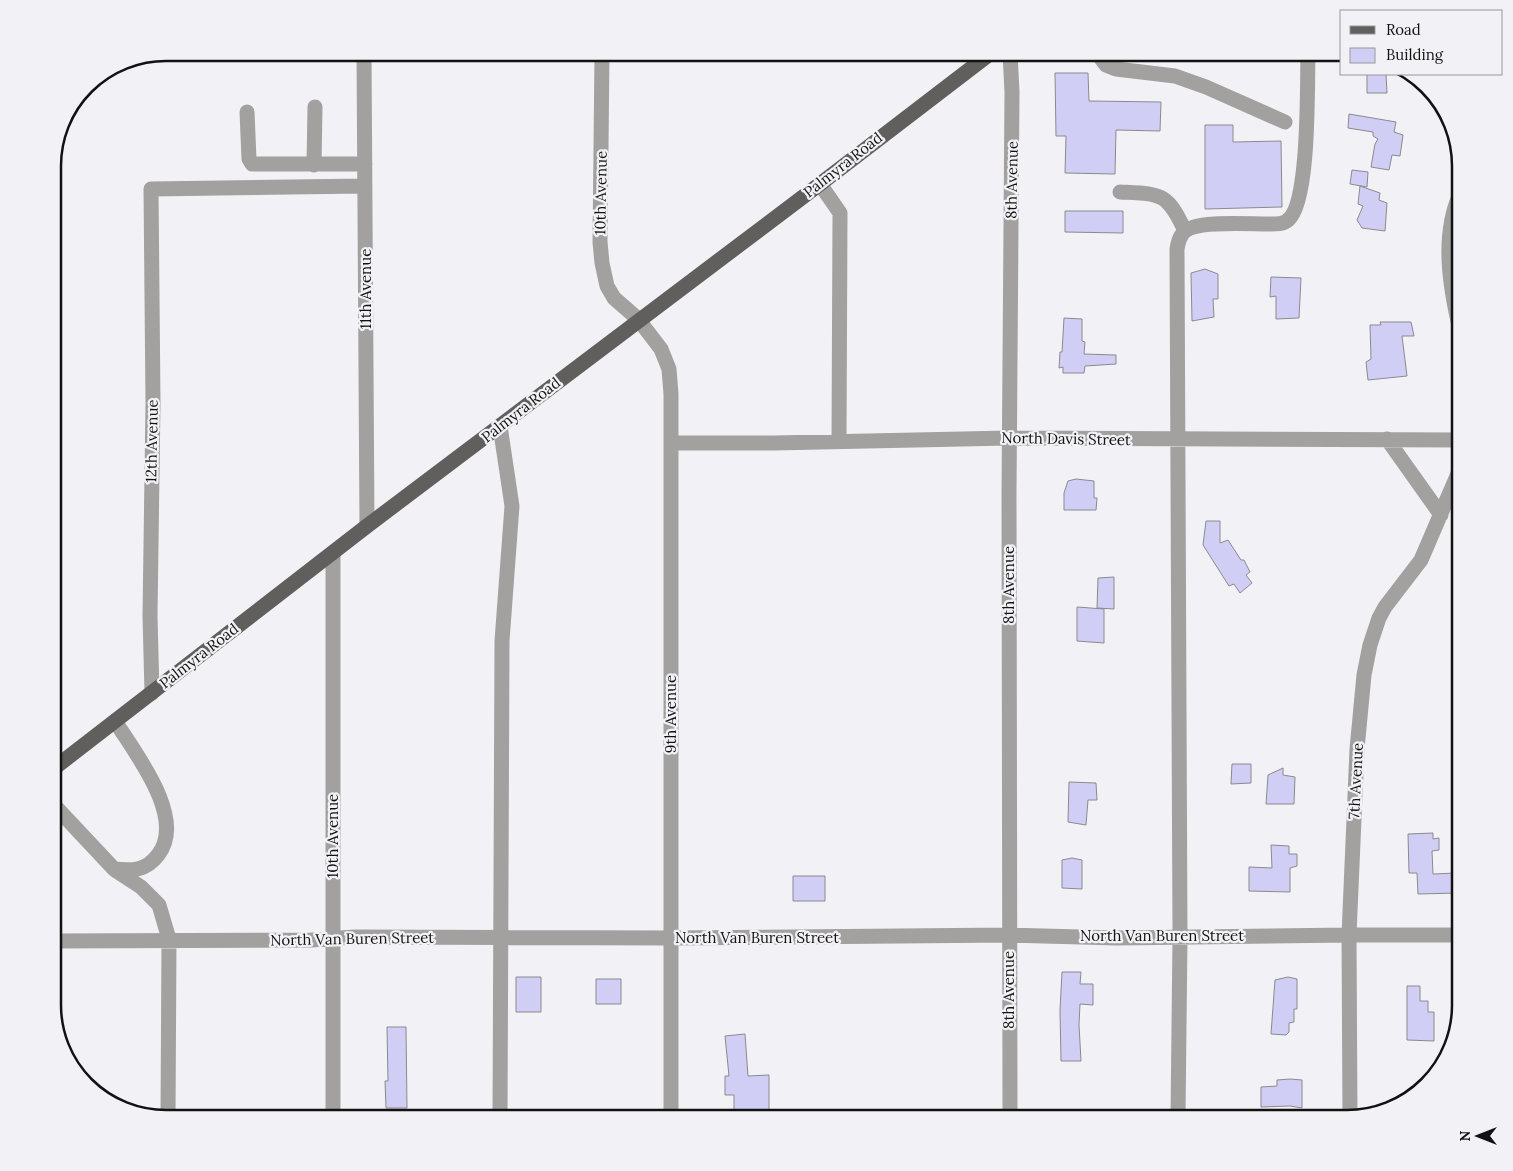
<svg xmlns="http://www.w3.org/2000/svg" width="1513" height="1171" font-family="Lora,serif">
	<rect width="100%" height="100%" fill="#f2f2f6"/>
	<path fill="#d1cef6" stroke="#8a8a8d" d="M 1055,73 L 1088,73 L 1089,101 L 1161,102 L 1160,131 L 1116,130 L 1115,174 L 1065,173 L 1066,136 L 1056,136 Z
		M 1367,74 L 1386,74 L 1387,93 L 1367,93 Z
		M 1349,114 L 1396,122 L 1394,132 L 1403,135 L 1400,156 L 1392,155 L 1389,170 L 1371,167 L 1375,144 L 1378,139 L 1373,136 L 1373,132 L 1348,128 Z
		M 1205,125 L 1233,125 L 1233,142 L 1281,141 L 1282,207 L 1205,209 Z
		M 1352,170 L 1368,172 L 1367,187 L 1350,184 Z
		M 1360,186 L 1380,193 L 1379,200 L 1387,203 L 1385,231 L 1362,228 L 1357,220 L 1363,206 L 1358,204 Z
		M 1065,211 L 1123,211 L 1123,233 L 1065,232 Z
		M 1205,269 L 1218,274 L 1218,299 L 1213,299 L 1214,317 L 1192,321 L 1191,273 Z
		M 1271,277 L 1301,278 L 1299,318 L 1276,319 L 1276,296 L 1270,297 Z
		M 1064,318 L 1082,319 L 1082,341 L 1085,342 L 1084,354 L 1116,355 L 1116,364 L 1085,366 L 1084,373 L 1063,373 L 1063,367 L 1059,368 L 1060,352 L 1062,352 Z
		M 1380,322 L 1411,322 L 1414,336 L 1402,336 L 1407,376 L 1368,380 L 1366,362 L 1371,359 L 1370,325 L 1381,325 Z
		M 1076,479 L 1094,481 L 1094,498 L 1097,498 L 1096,510 L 1064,510 L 1064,493 L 1068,481 Z
		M 1206,521 L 1220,521 L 1220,543 L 1228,540 L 1241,560 L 1244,560 L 1250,572 L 1246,575 L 1252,583 L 1240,593 L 1234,584 L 1229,586 L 1203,545 Z
		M 1114,577 L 1114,609 L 1097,608 L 1098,578 Z
		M 1077,607 L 1104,609 L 1104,643 L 1077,641 Z
		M 1232,764 L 1251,764 L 1251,783 L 1231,784 Z
		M 1283,768 L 1283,775 L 1295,777 L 1294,804 L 1266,804 L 1268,775 Z
		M 1069,782 L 1096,783 L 1097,800 L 1088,800 L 1086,825 L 1068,822 Z
		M 1433,833 L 1433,839 L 1439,838 L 1439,850 L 1432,851 L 1433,874 L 1456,873 L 1457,893 L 1418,894 L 1417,873 L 1409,873 L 1408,834 Z
		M 1271,845 L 1289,846 L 1289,854 L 1297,854 L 1297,866 L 1290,868 L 1290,892 L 1249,891 L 1249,867 L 1272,868 Z
		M 1072,858 L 1082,860 L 1082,889 L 1062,888 L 1062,860 Z
		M 793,876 L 825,876 L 825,901 L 793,901 Z
		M 1062,972 L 1081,972 L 1080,984 L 1093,984 L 1093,1005 L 1080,1004 L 1079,1025 L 1081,1061 L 1061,1061 L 1060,1010 Z
		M 516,977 L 541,977 L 541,1012 L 516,1012 Z
		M 1288,977 L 1297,979 L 1297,1009 L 1294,1009 L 1294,1022 L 1289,1023 L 1289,1032 L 1286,1035 L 1271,1034 L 1275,980 Z
		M 596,979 L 621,979 L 621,1004 L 596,1004 Z
		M 1407,986 L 1420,986 L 1420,1001 L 1428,1001 L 1428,1012 L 1434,1012 L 1434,1041 L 1407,1040 Z
		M 387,1027 L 406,1027 L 407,1108 L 386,1108 L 385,1081 L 388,1081 Z
		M 745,1034 L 748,1076 L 769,1075 L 769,1114 L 734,1114 L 734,1095 L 725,1095 L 725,1076 L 729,1076 L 725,1036 Z
		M 1290,1079 L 1302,1080 L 1302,1108 L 1290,1106 L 1261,1107 L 1261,1087 L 1277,1086 L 1277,1080 Z"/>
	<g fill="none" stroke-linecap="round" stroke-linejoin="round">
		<path stroke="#a2a1a0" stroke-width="15" d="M 364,53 L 367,526
			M 602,53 L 600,242 L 602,263 L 607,286 L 614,298 L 638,319 L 661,349 L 669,369 L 671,394 L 671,1118
			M 1010,53 L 1012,92 L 1009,494 L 1010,1118
			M 1097,53 L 1106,65 L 1116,69 L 1175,76 L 1206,87 L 1285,122
			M 247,112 L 249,159 L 252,164 L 365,164
			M 314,165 L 315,107
			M 820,184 L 840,213 L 839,442
			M 1120,192 C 1161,194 1167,192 1185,231
			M 1460,194 C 1441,236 1450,288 1460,330
			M 500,426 L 512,506 L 502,641 L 500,1118
			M 1387,439 L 1441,515
			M 671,443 L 774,443 L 1009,438 L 1460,440
			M 152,693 L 150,616 L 153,403 L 151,189 L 365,186
			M 53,804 L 114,869 C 132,871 146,871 158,855 C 187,818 135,753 115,721
			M 115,870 L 141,887 L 159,905 L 169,939 L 168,1118
			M 53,941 L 311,940 L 355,937 L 672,938 L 1009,935 L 1117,938 L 1349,935 L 1460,935
			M 333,1118 L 333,553
			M 1178,1118 L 1180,937 L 1177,249 C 1178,243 1179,237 1184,232 C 1195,220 1249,224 1266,224 C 1273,224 1283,225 1288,220 C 1310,203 1307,83 1308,53
			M 1350,1118 L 1349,935 L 1357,749 L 1364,675 L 1370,645 L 1379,618 L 1385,607 L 1421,560 L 1460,469"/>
		<path stroke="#615f5d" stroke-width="15" d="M 53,769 L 367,526 L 820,184 L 991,53"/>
	</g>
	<g text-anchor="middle" stroke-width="4.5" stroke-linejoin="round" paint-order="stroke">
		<g font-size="15" fill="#121213" stroke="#f2f2f6">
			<text transform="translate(843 165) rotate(-38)" y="5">Palmyra Road</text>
			<text transform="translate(1012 180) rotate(-89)" y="5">8th Avenue</text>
			<text transform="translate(601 193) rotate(-89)" y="5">10th Avenue</text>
			<text transform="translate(366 289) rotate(-90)" y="5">11th Avenue</text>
			<text transform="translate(521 410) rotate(-38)" y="5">Palmyra Road</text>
			<text transform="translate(1066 439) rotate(1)" y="5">North Davis Street</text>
			<text transform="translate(152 441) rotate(-89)" y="5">12th Avenue</text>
			<text transform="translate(1009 585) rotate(-90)" y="5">8th Avenue</text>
			<text transform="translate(199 656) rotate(-38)" y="5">Palmyra Road</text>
			<text transform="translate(671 714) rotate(-90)" y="5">9th Avenue</text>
			<text transform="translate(1356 781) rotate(-87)" y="5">7th Avenue</text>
			<text transform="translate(333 836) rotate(-90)" y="5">10th Avenue</text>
			<text x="1162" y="941">North Van Buren Street</text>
			<text x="757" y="943">North Van Buren Street</text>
			<text transform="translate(352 939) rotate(-1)" y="5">North Van Buren Street</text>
			<text transform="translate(1009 990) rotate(-90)" y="5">8th Avenue</text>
		</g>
	</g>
	<path d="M0 0H1513V1171H0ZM166 61H1347A105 105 0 0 1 1452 166V1005A105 105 0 0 1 1347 1110H166A105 105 0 0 1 61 1005V166A105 105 0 0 1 166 61Z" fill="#f2f2f6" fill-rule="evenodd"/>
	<path fill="none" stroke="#121213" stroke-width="2.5" d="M166 61H1347A105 105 0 0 1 1452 166V1005A105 105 0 0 1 1347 1110H166A105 105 0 0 1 61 1005V166A105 105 0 0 1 166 61Z"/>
	<rect x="1340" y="10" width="162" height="65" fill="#f2f2f6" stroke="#98989b"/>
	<rect x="1350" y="26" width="25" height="8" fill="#615f5d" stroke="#98989b"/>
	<text x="1386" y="35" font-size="15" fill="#121213">Road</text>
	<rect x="1350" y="48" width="25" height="15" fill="#d1cef6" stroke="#98989b"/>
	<text x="1386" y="60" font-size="15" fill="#121213">Building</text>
	<g transform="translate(1478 1136) rotate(270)" stroke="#f2f2f6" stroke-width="4" paint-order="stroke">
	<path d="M0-4L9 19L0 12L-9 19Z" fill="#121213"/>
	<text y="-8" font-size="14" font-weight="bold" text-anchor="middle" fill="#121213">N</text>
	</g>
</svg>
